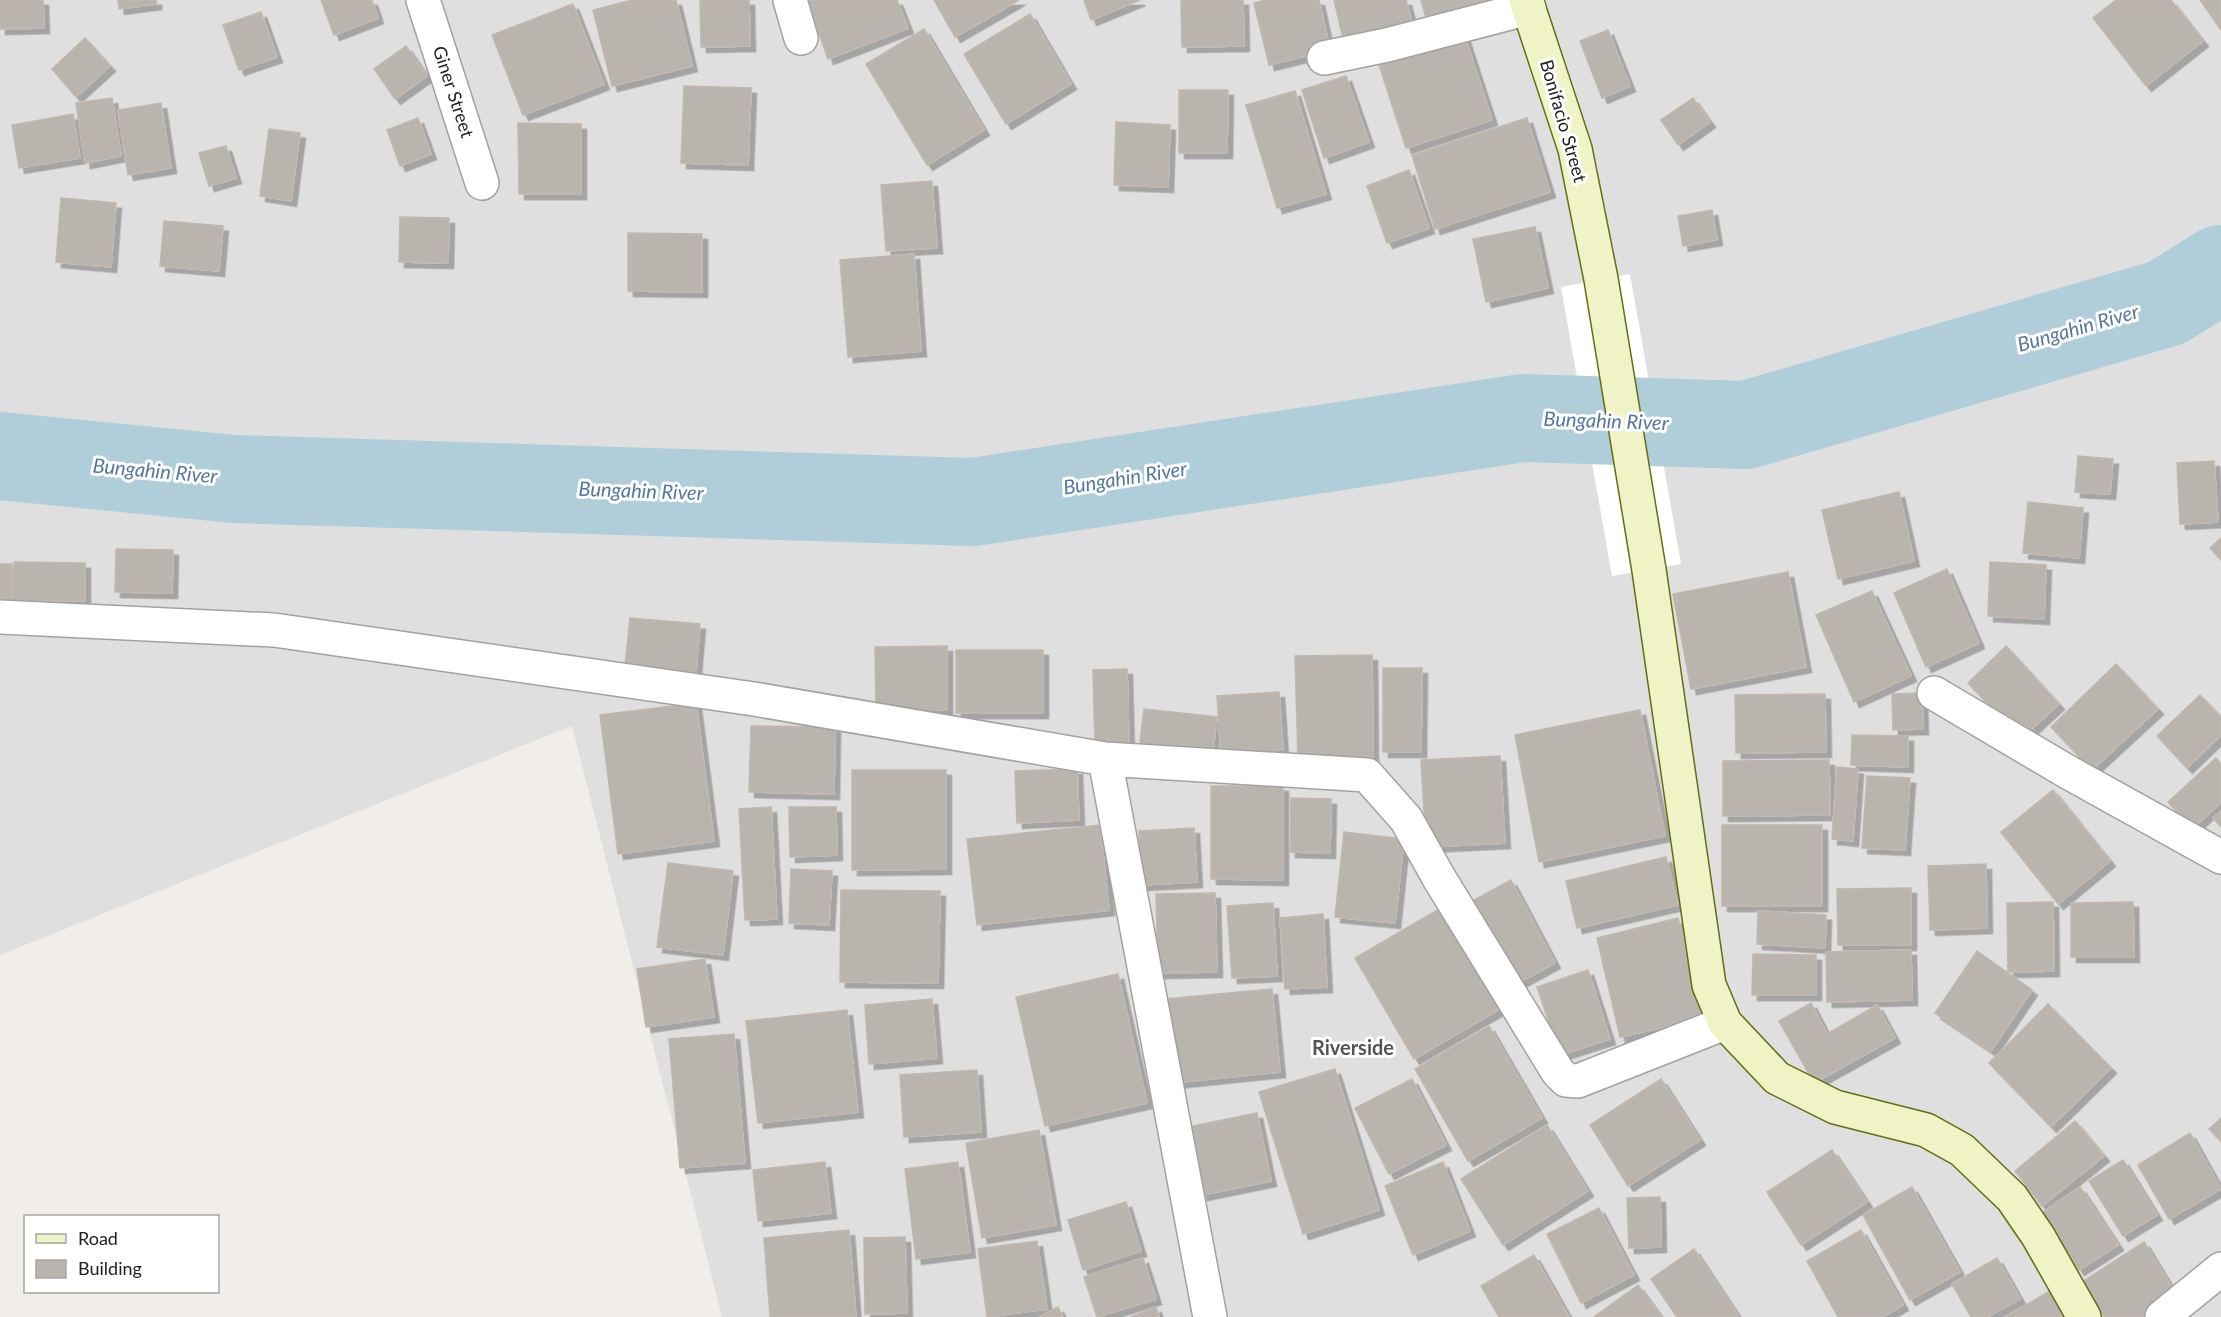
<svg xmlns="http://www.w3.org/2000/svg" width="2221" height="1317" font-family="Lato,sans-serif">
	<defs>
		<filter id="shadow"><feDropShadow dx="5.5" dy="5.5" stdDeviation="0" flood-color="#0004"/></filter>
	</defs>
	<rect width="100%" height="100%" fill="#f1eee9"/>
	<path fill="#dfdfdf" d="M 0,0 L 2221,0 L 2221,1317 L 722,1317 L 572,726 L 0,955 Z"/>
	<path fill="#fff" d="M 1630,274 L 1681,564 L 1612,576 L 1561,287 Z"/>
	<g fill="none" stroke-linecap="round" stroke-linejoin="round">
		<path stroke="#afced9" stroke-width="88" d="M 0,456 L 234,479 L 973,502 L 1523,418 L 1746,425 L 2166,303 L 2221,269"/>
	</g>
	<path fill="#bab4af" stroke="#c1b7ad" stroke-width="1.5" filter="url(#shadow)" d="M 0,0 L 43,0 L 44,28 L 0,29 Z
		M 118,0 L 156,0 L 156,4 L 119,9 Z
		M 321,0 L 372,0 L 378,18 L 334,35 Z
		M 632,0 L 676,0 L 692,66 L 612,86 L 593,10 Z
		M 700,0 L 749,0 L 750,46 L 701,47 Z
		M 807,0 L 897,0 L 908,28 L 828,59 Z
		M 934,0 L 1019,0 L 955,37 Z
		M 1084,0 L 1140,0 L 1091,20 Z
		M 1181,0 L 1243,0 L 1244,46 L 1182,47 Z
		M 1266,0 L 1319,0 L 1330,50 L 1269,65 L 1254,3 Z
		M 1334,0 L 1406,0 L 1414,31 L 1345,47 Z
		M 1421,0 L 1499,0 L 1428,25 Z
		M 2116,0 L 2171,0 L 2203,41 L 2146,86 L 2093,18 Z
		M 2200,0 L 2221,0 L 2221,30 Z
		M 573,4 L 604,84 L 523,115 L 492,35 Z
		M 261,12 L 277,57 L 239,70 L 223,25 Z
		M 1030,14 L 1071,84 L 1006,124 L 964,54 Z
		M 924,29 L 984,130 L 927,165 L 866,64 Z
		M 1608,30 L 1630,86 L 1602,98 L 1580,41 Z
		M 1465,37 L 1492,120 L 1406,148 L 1379,65 Z
		M 85,38 L 110,66 L 76,97 L 52,69 Z
		M 406,46 L 427,76 L 395,99 L 374,69 Z
		M 1346,76 L 1369,142 L 1324,158 L 1302,90 Z
		M 684,86 L 751,88 L 748,165 L 681,163 Z
		M 1179,90 L 1228,90 L 1227,153 L 1179,153 Z
		M 1295,91 L 1326,194 L 1277,208 L 1246,105 Z
		M 112,98 L 121,156 L 85,163 L 76,103 Z
		M 1693,98 L 1710,122 L 1678,145 L 1661,120 Z
		M 161,103 L 171,168 L 128,175 L 118,110 Z
		M 73,114 L 80,158 L 19,168 L 12,125 Z
		M 418,118 L 431,154 L 400,166 L 387,130 Z
		M 1527,118 L 1550,192 L 1435,229 L 1412,155 Z
		M 1116,122 L 1170,125 L 1168,187 L 1114,185 Z
		M 518,123 L 581,124 L 581,194 L 519,194 Z
		M 269,129 L 300,133 L 291,201 L 260,196 Z
		M 226,146 L 236,178 L 209,186 L 199,153 Z
		M 1409,170 L 1429,228 L 1387,243 L 1367,186 Z
		M 932,181 L 937,248 L 886,251 L 881,185 Z
		M 61,198 L 116,203 L 111,267 L 56,262 Z
		M 1712,210 L 1717,240 L 1683,246 L 1678,216 Z
		M 400,217 L 449,218 L 448,263 L 399,262 Z
		M 164,221 L 223,226 L 219,271 L 160,266 Z
		M 1535,227 L 1548,288 L 1486,302 L 1473,239 Z
		M 628,233 L 702,234 L 702,292 L 628,291 Z
		M 914,254 L 921,351 L 848,357 L 840,260 Z
		M 2078,456 L 2113,459 L 2110,494 L 2075,492 Z
		M 2214,461 L 2218,522 L 2180,524 L 2177,463 Z
		M 1899,492 L 1914,561 L 1838,579 L 1822,510 Z
		M 2028,502 L 2083,508 L 2079,558 L 2023,553 Z
		M 2221,538 L 2221,560 L 2210,548 Z
		M 116,549 L 173,550 L 172,593 L 115,592 Z
		M 14,562 L 85,563 L 85,601 L 13,600 Z
		M 1990,562 L 2046,565 L 2044,619 L 1988,616 Z
		M 0,564 L 12,564 L 11,599 L 0,599 Z
		M 1947,569 L 1979,643 L 1926,667 L 1894,593 Z
		M 1788,572 L 1806,667 L 1691,689 L 1673,594 Z
		M 1872,591 L 1911,676 L 1854,702 L 1816,615 Z
		M 630,618 L 700,624 L 695,681 L 624,674 Z
		M 947,646 L 947,710 L 876,711 L 875,647 Z
		M 2006,646 L 2059,704 L 2021,739 L 1968,683 Z
		M 956,650 L 1043,650 L 1043,713 L 956,713 Z
		M 1372,655 L 1373,757 L 1298,759 L 1295,656 Z
		M 2116,664 L 2158,709 L 2092,770 L 2051,727 Z
		M 1383,668 L 1422,668 L 1421,752 L 1383,752 Z
		M 1127,669 L 1129,748 L 1095,749 L 1093,670 Z
		M 1279,692 L 1283,750 L 1221,754 L 1217,696 Z
		M 1922,693 L 1923,729 L 1893,730 L 1892,694 Z
		M 1825,694 L 1826,752 L 1736,753 L 1735,695 Z
		M 2200,695 L 2221,717 L 2221,735 L 2187,768 L 2157,736 Z
		M 696,703 L 714,841 L 618,854 L 600,715 Z
		M 1144,709 L 1217,717 L 1212,758 L 1139,750 Z
		M 1640,710 L 1665,836 L 1539,862 L 1515,735 Z
		M 751,726 L 835,727 L 834,794 L 749,792 Z
		M 1852,735 L 1908,736 L 1908,767 L 1851,765 Z
		M 1500,756 L 1505,843 L 1426,847 L 1421,760 Z
		M 2216,758 L 2221,764 L 2221,802 L 2192,829 L 2168,802 Z
		M 1829,760 L 1830,815 L 1723,816 L 1723,761 Z
		M 1837,767 L 1858,769 L 1853,841 L 1832,839 Z
		M 1077,769 L 1079,820 L 1017,823 L 1015,771 Z
		M 852,770 L 946,770 L 946,869 L 852,870 Z
		M 1867,776 L 1910,778 L 1905,850 L 1862,848 Z
		M 1211,786 L 1283,786 L 1283,880 L 1211,879 Z
		M 2053,790 L 2110,861 L 2058,904 L 2001,832 Z
		M 1291,798 L 1331,799 L 1330,853 L 1290,852 Z
		M 771,807 L 777,919 L 745,920 L 739,809 Z
		M 789,807 L 836,807 L 837,855 L 790,857 Z
		M 2221,811 L 2221,827 L 2213,818 Z
		M 1100,825 L 1109,910 L 977,925 L 967,839 Z
		M 1722,825 L 1822,825 L 1822,906 L 1722,906 Z
		M 1194,828 L 1197,882 L 1141,885 L 1139,831 Z
		M 1344,832 L 1404,839 L 1395,923 L 1335,917 Z
		M 1666,857 L 1678,905 L 1577,928 L 1566,881 Z
		M 668,863 L 733,871 L 723,955 L 657,947 Z
		M 1986,864 L 1987,928 L 1930,930 L 1928,866 Z
		M 791,869 L 832,871 L 829,925 L 789,923 Z
		M 1511,880 L 1555,963 L 1518,983 L 1474,900 Z
		M 1911,888 L 1911,945 L 1838,945 L 1837,889 Z
		M 841,890 L 940,891 L 938,983 L 840,982 Z
		M 1215,893 L 1217,972 L 1158,973 L 1156,894 Z
		M 2053,902 L 2054,971 L 2008,972 L 2007,903 Z
		M 2133,902 L 2134,957 L 2071,957 L 2071,903 Z
		M 1273,903 L 1277,976 L 1232,978 L 1227,906 Z
		M 1444,906 L 1503,1007 L 1414,1059 L 1355,958 Z
		M 1758,911 L 1826,915 L 1825,948 L 1757,944 Z
		M 1323,914 L 1327,987 L 1285,989 L 1280,918 Z
		M 1678,918 L 1702,1018 L 1620,1037 L 1597,938 Z
		M 1911,950 L 1912,1000 L 1827,1002 L 1826,952 Z
		M 1977,951 L 2032,990 L 1991,1051 L 1935,1013 Z
		M 1753,954 L 1816,955 L 1816,995 L 1752,995 Z
		M 705,959 L 714,1017 L 646,1027 L 637,969 Z
		M 1588,970 L 1610,1039 L 1560,1055 L 1537,987 Z
		M 1118,974 L 1147,1103 L 1045,1126 L 1016,997 Z
		M 1272,989 L 1280,1072 L 1173,1083 L 1165,999 Z
		M 932,999 L 937,1058 L 869,1064 L 865,1005 Z
		M 1811,1003 L 1827,1034 L 1877,1005 L 1895,1038 L 1814,1083 L 1779,1021 Z
		M 2048,1004 L 2111,1068 L 2051,1127 L 1989,1063 Z
		M 847,1010 L 858,1112 L 758,1123 L 746,1021 Z
		M 1489,1026 L 1542,1118 L 1468,1161 L 1415,1069 Z
		M 734,1034 L 745,1163 L 680,1168 L 669,1039 Z
		M 1335,1069 L 1379,1210 L 1303,1234 L 1259,1092 Z
		M 977,1070 L 981,1132 L 904,1137 L 900,1075 Z
		M 1412,1079 L 1446,1145 L 1389,1174 L 1355,1108 Z
		M 1661,1079 L 1700,1140 L 1628,1186 L 1590,1125 Z
		M 1257,1113 L 1271,1181 L 1202,1195 L 1188,1127 Z
		M 2221,1118 L 2221,1141 L 2209,1129 Z
		M 2075,1121 L 2104,1156 L 2042,1206 L 2015,1171 Z
		M 1547,1125 L 1588,1191 L 1503,1245 L 1461,1179 Z
		M 1039,1130 L 1056,1225 L 982,1238 L 966,1143 Z
		M 2190,1133 L 2221,1189 L 2169,1219 L 2138,1165 Z
		M 1832,1150 L 1867,1202 L 1801,1245 L 1767,1192 Z
		M 2123,1160 L 2157,1215 L 2123,1236 L 2089,1181 Z
		M 825,1162 L 831,1213 L 758,1221 L 753,1170 Z
		M 958,1162 L 970,1252 L 916,1259 L 905,1169 Z
		M 1443,1162 L 1470,1231 L 1413,1255 L 1385,1186 Z
		M 1912,1187 L 1960,1272 L 1910,1300 L 1863,1215 Z
		M 2080,1187 L 2118,1245 L 2079,1270 L 2042,1213 Z
		M 1660,1197 L 1661,1247 L 1629,1248 L 1627,1198 Z
		M 1126,1202 L 1141,1251 L 1083,1270 L 1068,1220 Z
		M 1599,1208 L 1634,1275 L 1581,1303 L 1547,1234 Z
		M 849,1230 L 856,1317 L 770,1317 L 764,1238 Z
		M 1861,1230 L 1903,1305 L 1882,1317 L 1838,1317 L 1807,1261 Z
		M 905,1237 L 907,1313 L 865,1314 L 864,1238 Z
		M 1037,1241 L 1047,1309 L 987,1317 L 978,1249 Z
		M 2144,1242 L 2180,1301 L 2155,1317 L 2104,1317 L 2082,1282 Z
		M 1694,1249 L 1739,1317 L 1677,1317 L 1651,1279 Z
		M 1534,1255 L 1569,1317 L 1499,1317 L 1481,1286 Z
		M 1143,1258 L 1156,1299 L 1097,1317 L 1084,1277 Z
		M 1997,1258 L 2020,1299 L 1987,1317 L 1971,1317 L 1952,1284 Z
		M 1638,1285 L 1661,1317 L 1594,1317 Z
		M 2050,1291 L 2065,1317 L 2005,1317 Z
		M 1058,1307 L 1063,1317 L 1039,1317 Z
		M 1156,1307 L 1159,1317 L 1130,1317 Z"/>
	<g fill="none" stroke-linecap="round" stroke-linejoin="round">
		<g stroke="#a2a2a2" stroke-width="36">
			<path id="street" d="M 423,0 L 482,183
				M 790,0 L 801,38
				M 1324,58 L 1387,45 L 1529,8
				M 0,617 L 274,630 L 754,699 L 1105,759 L 1367,775 L 1406,819 L 1439,878 L 1558,1072 L 1566,1080 L 1578,1081 L 1725,1023
				M 1934,693 L 2066,771 L 2221,857
				M 1105,759 L 1210,1317
				M 2162,1317 L 2221,1269"/>
		</g>
		<g stroke="#616f12" stroke-width="36">
			<path id="secondary" d="M 1526,0 L 1575,149 L 1601,279 L 1649,570 L 1709,985 L 1725,1023 L 1777,1078 L 1835,1107 L 1926,1130 L 1962,1150 L 2012,1198 L 2038,1236 L 2084,1317"/>
		</g>
		<use href="#street" stroke="#fff" stroke-width="33"/>
		<use href="#secondary" stroke="#eff3c5" stroke-width="33"/>
	</g>
	<g text-anchor="middle" stroke-width="6" stroke-linejoin="round" paint-order="stroke">
		<g font-size="18" fill="#212121" stroke="#fff">
			<text transform="translate(453 92) rotate(72)" y="6">Giner Street</text>
			<text transform="translate(1563 121) rotate(74)" y="6">Bonifacio Street</text>
		</g>
		<g font-size="20" font-style="italic" fill="#5477a0" stroke="#fff">
			<text transform="translate(2078 328) rotate(-16)" y="7">Bungahin River</text>
			<text transform="translate(1606 421) rotate(2)" y="7">Bungahin River</text>
			<text transform="translate(155 471) rotate(5)" y="7">Bungahin River</text>
			<text transform="translate(1125 478) rotate(-9)" y="7">Bungahin River</text>
			<text transform="translate(641 491) rotate(2)" y="7">Bungahin River</text>
		</g>
		<g font-size="20" font-weight="bold" fill="#545454" stroke="#fff">
			<text x="1353" y="1055">Riverside</text>
		</g>
	</g>
	<rect x="24" y="1215" width="195" height="78" fill="#ffffff" stroke="#a6a6a6" stroke-width="1.5"/>
	<rect x="36" y="1234" width="30" height="9" fill="#eff3c5" stroke="#a6a6a6" stroke-width="1.5"/>
	<text x="78" y="1245" font-size="18" fill="#212121">Road</text>
	<rect x="36" y="1260" width="30" height="18" fill="#bab4af" stroke="#a6a6a6" stroke-width="1.5"/>
	<text x="78" y="1275" font-size="18" fill="#212121">Building</text>
</svg>
